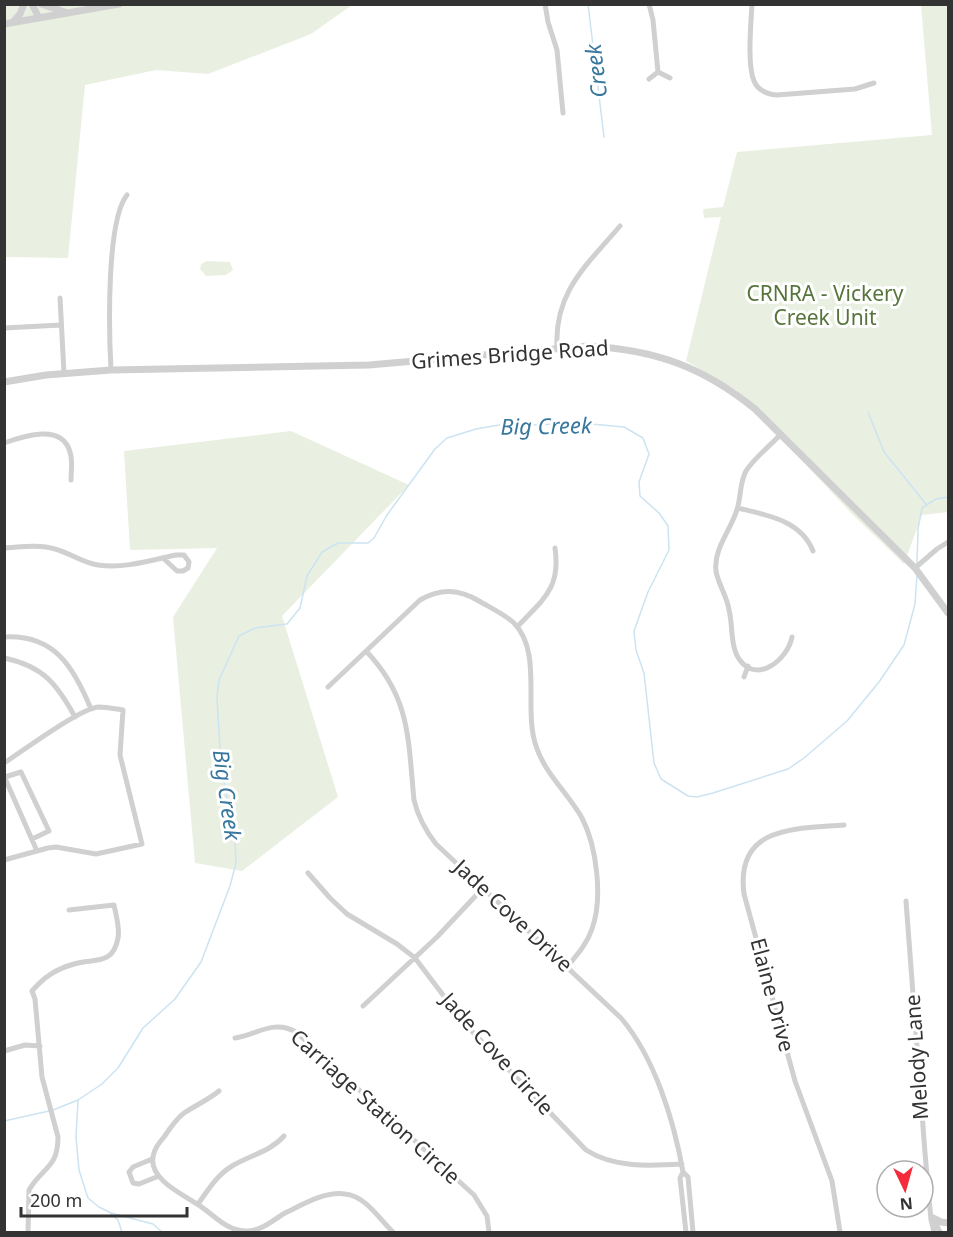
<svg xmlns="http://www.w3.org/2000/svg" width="953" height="1237" font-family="'Noto Sans',sans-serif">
	<rect width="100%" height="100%" fill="#fff"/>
	<path fill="#e9f0e1" d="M 5,5 L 352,5 L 311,34 L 208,74 L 156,70 L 85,85 L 68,258 L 5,257 Z
		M 921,5 L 948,5 L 948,512 L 922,515 L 904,564 L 852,514 L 736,390 L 686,361 L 721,217 L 704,218 L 703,209 L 723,207 L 737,152 L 932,135 Z
		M 207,261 L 230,262 L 233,270 L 226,275 L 206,276 L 200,269 L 201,264 Z
		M 291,431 L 409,485 L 282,616 L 338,797 L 242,871 L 195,863 L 173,617 L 217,548 L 130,550 L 124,451 Z"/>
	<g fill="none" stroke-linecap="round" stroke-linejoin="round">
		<path stroke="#cce3f1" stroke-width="1.5" d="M 588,4 L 604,137
			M 868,412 L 884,452 L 926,504
			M 917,564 L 918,529 L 922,508 L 936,499 L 948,497
			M 78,1101 L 76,1137 L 79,1170 L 88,1198 L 99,1207 L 111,1213 L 153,1224 L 162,1232
			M 53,1110 L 78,1100 L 102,1084 L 118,1068 L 143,1028 L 175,999 L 201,962 L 230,886 L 236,863 L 235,840 L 221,767 L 217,697 L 219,680 L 239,636 L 255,628 L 287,624 L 300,608 L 307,576 L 322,552 L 338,543 L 368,543 L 374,538 L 387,515 L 435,449 L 447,438 L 476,429 L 505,424 L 532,425 L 580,423 L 624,427 L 643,438 L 649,454 L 639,482 L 640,496 L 659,513 L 668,526 L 669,550 L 648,592 L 634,631 L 636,650 L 644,673 L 654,763 L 661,779 L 688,796 L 697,797 L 713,793 L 788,769 L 804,758 L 847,721 L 879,682 L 904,645 L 915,604 L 917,575
			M 4,1121 L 49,1111
			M 111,1214 L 118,1220 L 122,1232"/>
		<path stroke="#d0d0d0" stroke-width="5" d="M 545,4 L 548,22 L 557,50 L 563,113
			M 649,4 L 653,20 L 658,72
			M 752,4 C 751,23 747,65 754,81 C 758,91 767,94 777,95 L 855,89 L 874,83
			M 649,79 L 658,72 L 670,78
			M 60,298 L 64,373
			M 4,328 L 61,325
			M 557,348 C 554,292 586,266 620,226
			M 111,370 C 109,334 106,221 127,195
			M 781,434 C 770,446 755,457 746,471 C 740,482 741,494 738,506 C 733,528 713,548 716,571 C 718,584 727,596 729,610 C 733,625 730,645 739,659 C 757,685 788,659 792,637
			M 4,443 C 24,436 62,423 70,452 C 73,461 71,471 71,480
			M 738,508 C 766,515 801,520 813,551
			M 4,548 C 21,547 39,544 55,549 C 70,553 83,563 98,565 C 124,569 152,560 176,555 L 184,555 L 189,562 L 188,568 L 183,571 L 177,571 L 163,558
			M 915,568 L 937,549 L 948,542
			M 517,627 C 543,599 561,589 555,548
			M 4,637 C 55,634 74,668 91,709
			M 366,651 C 411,698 408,740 414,800 C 418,817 425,830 436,844 L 621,1018 C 655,1058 674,1121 683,1172 L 688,1177 L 693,1232
			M 4,658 C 43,666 57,684 75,717
			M 744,677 L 748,666
			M 328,687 L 420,600 C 441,588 459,589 479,601 C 491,608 504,614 514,623 C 543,653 523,708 536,746 C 545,774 568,793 582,818 C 597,847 603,899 592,929 C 587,944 577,955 567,967
			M 4,763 C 23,751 80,708 99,707 C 107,707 116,709 123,710 L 120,755 L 142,844 L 96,854 L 56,847 L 48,848 L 4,860
			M 4,776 L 37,851
			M 5,777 L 21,772 L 49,831 L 32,839
			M 308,873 L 330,898 L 347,914 L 397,944 L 415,958 L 465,1024 L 586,1150 C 614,1168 649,1166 682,1164
			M 906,901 L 925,1153 L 931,1220 L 934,1232
			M 363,1006 L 437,937 L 483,888
			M 235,1038 C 257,1035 273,1019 296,1032 L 474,1195 L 487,1216 L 489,1232
			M 4,1051 L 25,1045 L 40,1046
			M 219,1091 C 208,1100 196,1105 184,1113 C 176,1119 170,1128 164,1137 C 159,1143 154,1149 153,1157 C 149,1179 182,1194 197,1204 C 214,1214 226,1232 248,1231 C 263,1230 273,1220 285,1213 C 302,1205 325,1191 345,1194 C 366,1196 379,1219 393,1232
			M 152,1159 L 133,1167 L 129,1172 L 133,1183 L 139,1184 L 159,1176
			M 683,1172 L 680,1178 L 686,1232
			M 198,1204 C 208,1190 217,1175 232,1166 C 250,1155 270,1152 284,1136
			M 934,1220 L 940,1232
			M 28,1232 L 29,1190 C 42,1167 58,1169 58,1137 L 42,1077 L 35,999 L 32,991 C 44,977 56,969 74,964 C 94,958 113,966 118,938 C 120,928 116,915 114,905 L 69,910
			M 840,1232 L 832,1181 L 795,1081 L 744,894 C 735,825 796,829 844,825"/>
		<path stroke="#d0d0d0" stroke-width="7" d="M 32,4 L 39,18
			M 41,4 L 65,12
			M 13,22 L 20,14 L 24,4
			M 4,24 L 119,4
			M 4,382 L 46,375 L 111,370 L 369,365 L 589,346 C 656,350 703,367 755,409 L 915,568 L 948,613
			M 933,1218 L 941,1222 L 948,1223"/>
	</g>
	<g text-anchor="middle" stroke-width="6" stroke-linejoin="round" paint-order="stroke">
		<g font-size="21" fill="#56743b" stroke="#fff">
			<text x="825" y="301">CRNRA - Vickery<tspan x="825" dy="24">Creek Unit</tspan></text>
		</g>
		<g font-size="21" fill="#333" stroke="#fff">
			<text transform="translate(510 355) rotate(-4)" y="7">Grimes Bridge Road</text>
			<text transform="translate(513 916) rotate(43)" y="7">Jade Cove Drive</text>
			<text transform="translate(772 995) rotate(75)" y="7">Elaine Drive</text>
			<text transform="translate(497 1054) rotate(48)" y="7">Jade Cove Circle</text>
			<text transform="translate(917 1057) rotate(-94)" y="7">Melody Lane</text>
			<text transform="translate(375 1107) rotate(42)" y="7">Carriage Station Circle</text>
		</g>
		<g font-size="22" font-style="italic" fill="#38779e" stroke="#fff">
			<text transform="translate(596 71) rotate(-97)" y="8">Creek</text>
			<text transform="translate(546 426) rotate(-1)" y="8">Big Creek</text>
			<text transform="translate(227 795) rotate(82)" y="8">Big Creek</text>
		</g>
	</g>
	<rect width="953" height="1237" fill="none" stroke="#333333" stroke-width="12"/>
	<g transform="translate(905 1189) rotate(175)"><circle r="28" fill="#ffffff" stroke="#adadad" stroke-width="1.5"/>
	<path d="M0-4.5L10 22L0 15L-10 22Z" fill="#f42b3a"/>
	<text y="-9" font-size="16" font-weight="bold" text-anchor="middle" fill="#333333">N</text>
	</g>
	<path d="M21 1207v9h166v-9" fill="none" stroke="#333333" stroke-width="3"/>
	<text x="30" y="1207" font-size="18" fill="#333333" stroke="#ffffff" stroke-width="4.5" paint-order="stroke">200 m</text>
</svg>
